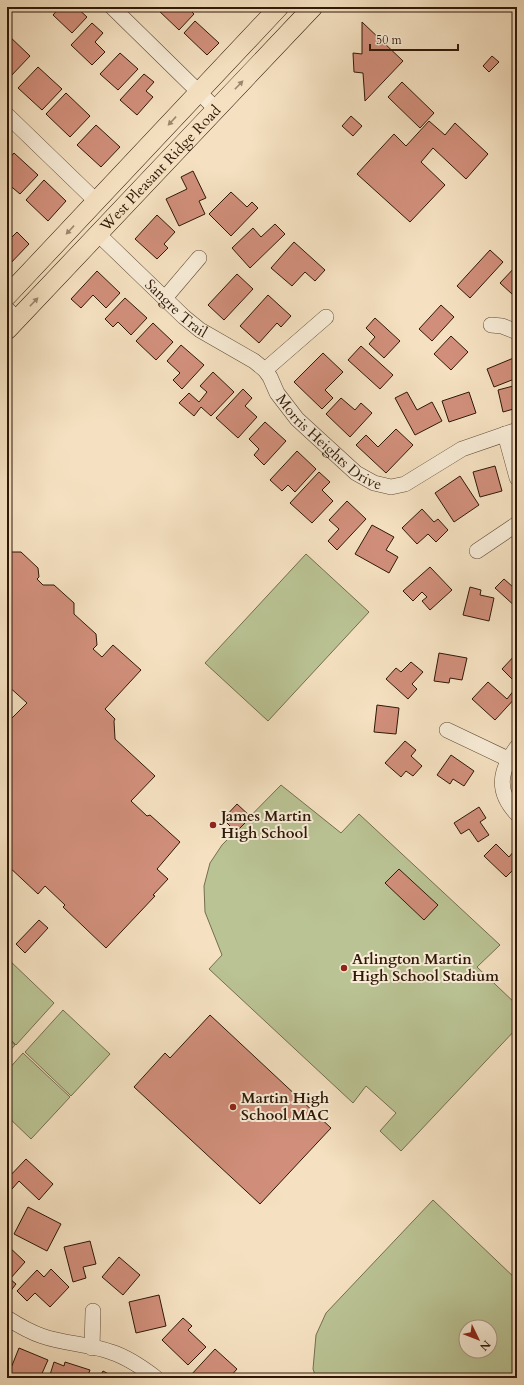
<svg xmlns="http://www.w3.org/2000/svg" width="524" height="1385" font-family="Cardo,serif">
	<rect width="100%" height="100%" fill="#f5e1c1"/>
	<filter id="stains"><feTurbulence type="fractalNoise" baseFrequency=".005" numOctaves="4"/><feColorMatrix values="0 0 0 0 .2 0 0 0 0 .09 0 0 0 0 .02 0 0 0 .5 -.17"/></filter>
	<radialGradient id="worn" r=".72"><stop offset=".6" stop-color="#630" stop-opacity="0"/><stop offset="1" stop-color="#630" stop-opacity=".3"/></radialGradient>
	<path fill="#bac394" stroke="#746e4e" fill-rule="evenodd" d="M 306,554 L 369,612 L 268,721 L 205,663 Z
		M 281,785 L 341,833 L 359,814 L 500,945 L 477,967 L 517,1005 L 517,1028 L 401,1151 L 380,1131 L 396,1113 L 366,1086 L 353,1103 L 209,969 L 222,955 L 205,912 L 204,886 L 210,863 L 222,845 Z
		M 8,959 L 54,1003 L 16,1045 L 7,1036 L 7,961 Z
		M 63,1010 L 110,1054 L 71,1096 L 25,1052 Z
		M 7,1038 L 15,1045 L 7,1054 Z
		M 23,1053 L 70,1097 L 31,1139 L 7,1116 L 7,1071 Z
		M 433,1200 L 517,1280 L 517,1378 L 316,1378 L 313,1369 L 316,1335 L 326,1313 ZM 466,1327 L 490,1327 L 490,1351 L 466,1351 Z"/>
	<path fill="#d18f7b" stroke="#2f1808" d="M 60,7 L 76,7 L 87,17 L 72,33 L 53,15 Z
		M 158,7 L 187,7 L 194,14 L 179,30 L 157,9 Z
		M 195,21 L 219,43 L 207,55 L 184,33 Z
		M 362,22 L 403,61 L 365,101 L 363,73 L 354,72 L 353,53 L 362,54 Z
		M 92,23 L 103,33 L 95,42 L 105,52 L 92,65 L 71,45 Z
		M 7,34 L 30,56 L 10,77 L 7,74 Z
		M 120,53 L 138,69 L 118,90 L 100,74 Z
		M 492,56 L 499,62 L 489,72 L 483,66 Z
		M 38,67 L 62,89 L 42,110 L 18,88 Z
		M 144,74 L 154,82 L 146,91 L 153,97 L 137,115 L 120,100 Z
		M 402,82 L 434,113 L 420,128 L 388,97 Z
		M 66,93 L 90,116 L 70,137 L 46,114 Z
		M 351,116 L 362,126 L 353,136 L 342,126 Z
		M 429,121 L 445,135 L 455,123 L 488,154 L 466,179 L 433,148 L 421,162 L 445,185 L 410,222 L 357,174 L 394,134 L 406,146 Z
		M 96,125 L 120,147 L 101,167 L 77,145 Z
		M 14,153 L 38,175 L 20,194 L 7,183 L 7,161 Z
		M 193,171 L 206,198 L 199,201 L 205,214 L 179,226 L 166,199 L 187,189 L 181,177 Z
		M 44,180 L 66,201 L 48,221 L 26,200 Z
		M 231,192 L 247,207 L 252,202 L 258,208 L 231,236 L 209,214 Z
		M 157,215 L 175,232 L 164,244 L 168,248 L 157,259 L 135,239 Z
		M 275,224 L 285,234 L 250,268 L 232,248 L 253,228 L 261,237 Z
		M 17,232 L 29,244 L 7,267 L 7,240 L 8,241 Z
		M 294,242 L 325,270 L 315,281 L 305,272 L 292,286 L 271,268 Z
		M 490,250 L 503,262 L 470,298 L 457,286 Z
		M 517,265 L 517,289 L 512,294 L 500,283 Z
		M 97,271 L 120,293 L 106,308 L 93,295 L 81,308 L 71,299 Z
		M 237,274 L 253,289 L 224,320 L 208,305 Z
		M 268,295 L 291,316 L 281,327 L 277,323 L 259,343 L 240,326 Z
		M 125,298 L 147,318 L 131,335 L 118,322 L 113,327 L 105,319 Z
		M 441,305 L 454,317 L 432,341 L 419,329 Z
		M 375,318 L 400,341 L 384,358 L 369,344 L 375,337 L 366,328 Z
		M 153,323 L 173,342 L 156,360 L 136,341 Z
		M 451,336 L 468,352 L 451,370 L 434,354 Z
		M 181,345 L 204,365 L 182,389 L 173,380 L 180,373 L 167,361 Z
		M 361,346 L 393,375 L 380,389 L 348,360 Z
		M 323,353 L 343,372 L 325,390 L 333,398 L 322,409 L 294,382 Z
		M 516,357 L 517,378 L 494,387 L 487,369 Z
		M 213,372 L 234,392 L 211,416 L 201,407 L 194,416 L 179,403 L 189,393 L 199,402 L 207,392 L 200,386 Z
		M 517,385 L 517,408 L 503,412 L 498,390 Z
		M 243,389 L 252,398 L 245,406 L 257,417 L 238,438 L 216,418 Z
		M 407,392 L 417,410 L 432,402 L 442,421 L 415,435 L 395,398 Z
		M 469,392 L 476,413 L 449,422 L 442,401 Z
		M 341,398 L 355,410 L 361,403 L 372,413 L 350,437 L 326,414 Z
		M 265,422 L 286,441 L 264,465 L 254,455 L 259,449 L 249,439 Z
		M 396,429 L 413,445 L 386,473 L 356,445 L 366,435 L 378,447 Z
		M 297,451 L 316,469 L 295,492 L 288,485 L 282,491 L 270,480 Z
		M 495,466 L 502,491 L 480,497 L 473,472 Z
		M 319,472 L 330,482 L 322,490 L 333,501 L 312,523 L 290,503 Z
		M 460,476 L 479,505 L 454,522 L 435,493 Z
		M 347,501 L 366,519 L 337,550 L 328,541 L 339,529 L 329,520 Z
		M 422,509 L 434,522 L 438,519 L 448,530 L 436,542 L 428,534 L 417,544 L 402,528 Z
		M 372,525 L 394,537 L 386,550 L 398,557 L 389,573 L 355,554 Z
		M 7,552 L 10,554 L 12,552 L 21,552 L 38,568 L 39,577 L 37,579 L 43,585 L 54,585 L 74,603 L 74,614 L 96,634 L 97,645 L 93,649 L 102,657 L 113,645 L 141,670 L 105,709 L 115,719 L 114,721 L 115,739 L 155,776 L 131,801 L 147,816 L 150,815 L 180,842 L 157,869 L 168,879 L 153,895 L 155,896 L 106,948 L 63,907 L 65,905 L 45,886 L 38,894 L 7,865 L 7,723 L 27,703 L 7,685 Z
		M 430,567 L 452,590 L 430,610 L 422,601 L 427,597 L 422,592 L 413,601 L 403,591 Z
		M 504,579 L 513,587 L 517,582 L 517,608 L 495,588 Z
		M 470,587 L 481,590 L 480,595 L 494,598 L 489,621 L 463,615 Z
		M 439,653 L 467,658 L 462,680 L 450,678 L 449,683 L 434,681 Z
		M 517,653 L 517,684 L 502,669 Z
		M 411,662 L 423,672 L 412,684 L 417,689 L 408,699 L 386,679 L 396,668 L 401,672 Z
		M 488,682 L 507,699 L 515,689 L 517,691 L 517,696 L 495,720 L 472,699 Z
		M 377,705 L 399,708 L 396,734 L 374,732 Z
		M 405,741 L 416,750 L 411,756 L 422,766 L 413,776 L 406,771 L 401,777 L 385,763 Z
		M 451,755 L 474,771 L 464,786 L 453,779 L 450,784 L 437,775 Z
		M 237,804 L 251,817 L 236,832 L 223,819 Z
		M 479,807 L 486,818 L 480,822 L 489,835 L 478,842 L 469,829 L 461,834 L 454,823 Z
		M 496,844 L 509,857 L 514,851 L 517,854 L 517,866 L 506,877 L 484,856 Z
		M 399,869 L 438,905 L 424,920 L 385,883 Z
		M 39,920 L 48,928 L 25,953 L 16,944 Z
		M 210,1015 L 331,1128 L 260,1204 L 134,1087 L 165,1053 L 170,1058 Z
		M 26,1159 L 53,1184 L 39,1200 L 19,1181 L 12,1189 L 7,1185 L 7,1179 Z
		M 28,1207 L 61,1224 L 47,1251 L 14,1234 Z
		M 90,1241 L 96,1264 L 83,1267 L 86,1278 L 73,1282 L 64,1247 Z
		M 7,1245 L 25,1262 L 10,1279 L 16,1284 L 9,1293 L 7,1291 Z
		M 119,1257 L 140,1275 L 123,1295 L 102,1277 Z
		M 51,1269 L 69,1287 L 50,1307 L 35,1293 L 27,1301 L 17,1291 L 37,1270 L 44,1277 Z
		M 159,1295 L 166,1326 L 136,1333 L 129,1302 Z
		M 183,1318 L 192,1326 L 188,1330 L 206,1347 L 188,1365 L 162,1340 Z
		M 19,1348 L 48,1360 L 40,1378 L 7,1378 Z
		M 215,1349 L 237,1369 L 229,1378 L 193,1378 L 190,1376 Z
		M 54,1362 L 64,1366 L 65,1362 L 90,1370 L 87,1378 L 49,1378 Z
		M 103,1371 L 116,1378 L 99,1378 Z"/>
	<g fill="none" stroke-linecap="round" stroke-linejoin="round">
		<g stroke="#604a36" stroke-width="16">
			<g id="minor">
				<path d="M 112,7 L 216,109"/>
				<path d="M 7,115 L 96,201"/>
				<path id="s1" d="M 98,234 L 184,317 L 200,330 L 254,361 L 265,370 L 270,377 L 277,393 L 297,419 L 356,473 L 374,483 L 391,487 L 405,484 L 462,449 L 517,430"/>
				<path d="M 165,298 L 199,258"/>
				<path d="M 7,309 L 17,319"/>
				<path d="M 491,325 L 502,326 L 517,332"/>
				<path d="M 265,370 L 326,317"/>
				<path d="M 505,434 L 517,478"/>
				<path d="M 477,551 L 517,524"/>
				<path d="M 447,730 L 508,759"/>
				<path d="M 517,747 C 500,770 495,791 517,814"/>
				<path d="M 7,1318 C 18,1325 30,1332 42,1336 C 65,1344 89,1344 111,1352 C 127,1357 143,1368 156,1378"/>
				<path d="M 92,1348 L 93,1311"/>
			</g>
		</g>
		<g stroke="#2f1808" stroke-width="20">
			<g id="major">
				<path d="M 7,296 L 279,7"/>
				<path id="s2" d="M 7,330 L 313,7"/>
			</g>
		</g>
		<use href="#minor" stroke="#f8ecd7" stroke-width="15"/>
		<use href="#major" stroke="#f5e1c1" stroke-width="19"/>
	</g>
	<defs><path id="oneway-solid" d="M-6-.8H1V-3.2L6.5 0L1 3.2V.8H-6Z"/></defs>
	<g fill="#9c876e">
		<use href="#oneway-solid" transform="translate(239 85) rotate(-46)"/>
		<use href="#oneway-solid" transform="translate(172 121) rotate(133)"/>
		<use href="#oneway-solid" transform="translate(70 230) rotate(133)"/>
		<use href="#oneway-solid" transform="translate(34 302) rotate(-46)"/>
	</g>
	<g fill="#8f2418" stroke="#f8ecd7" stroke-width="1.5">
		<circle cx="213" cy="825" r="4"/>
		<circle cx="344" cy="968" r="4"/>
		<circle cx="233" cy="1107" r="4"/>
	</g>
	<g text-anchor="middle" stroke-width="4" stroke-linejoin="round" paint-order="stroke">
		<g font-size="15" fill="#2f1808" stroke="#f8ecd7">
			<text dy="5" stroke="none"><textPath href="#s2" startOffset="223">West Pleasant Ridge Road</textPath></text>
			<text dy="5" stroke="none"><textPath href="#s1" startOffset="108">Sangre Trail</textPath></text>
			<text dy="5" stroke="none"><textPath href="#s1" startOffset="315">Morris Heights Drive</textPath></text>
		</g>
		<g font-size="15" font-weight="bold" fill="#2f1808" stroke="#f8ecd7" text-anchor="start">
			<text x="221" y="821">James Martin<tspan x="221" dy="17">High School</tspan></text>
			<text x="352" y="964">Arlington Martin<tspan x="352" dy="17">High School Stadium</tspan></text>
			<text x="241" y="1103">Martin High<tspan x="241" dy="17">School MAC</tspan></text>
		</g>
	</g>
	<rect width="524" height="1385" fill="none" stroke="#f5e1c1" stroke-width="24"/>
	<rect x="8" y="8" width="508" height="1369" fill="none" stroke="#2f1808" stroke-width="2"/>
	<rect x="12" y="12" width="500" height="1361" fill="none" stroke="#2f1808"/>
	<g transform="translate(478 1339) rotate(133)"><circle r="19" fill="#f8ecd7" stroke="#a89784"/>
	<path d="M0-3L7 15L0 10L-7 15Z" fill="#8f2418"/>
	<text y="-6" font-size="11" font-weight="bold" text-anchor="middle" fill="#2f1808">N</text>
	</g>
	<path d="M370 44v6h88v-6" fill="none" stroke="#2f1808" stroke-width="2"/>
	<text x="376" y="44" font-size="12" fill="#2f1808" stroke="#f8ecd7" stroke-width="3" paint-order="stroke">50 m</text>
	<rect width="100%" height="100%" filter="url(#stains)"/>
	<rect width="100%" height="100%" fill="url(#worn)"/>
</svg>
